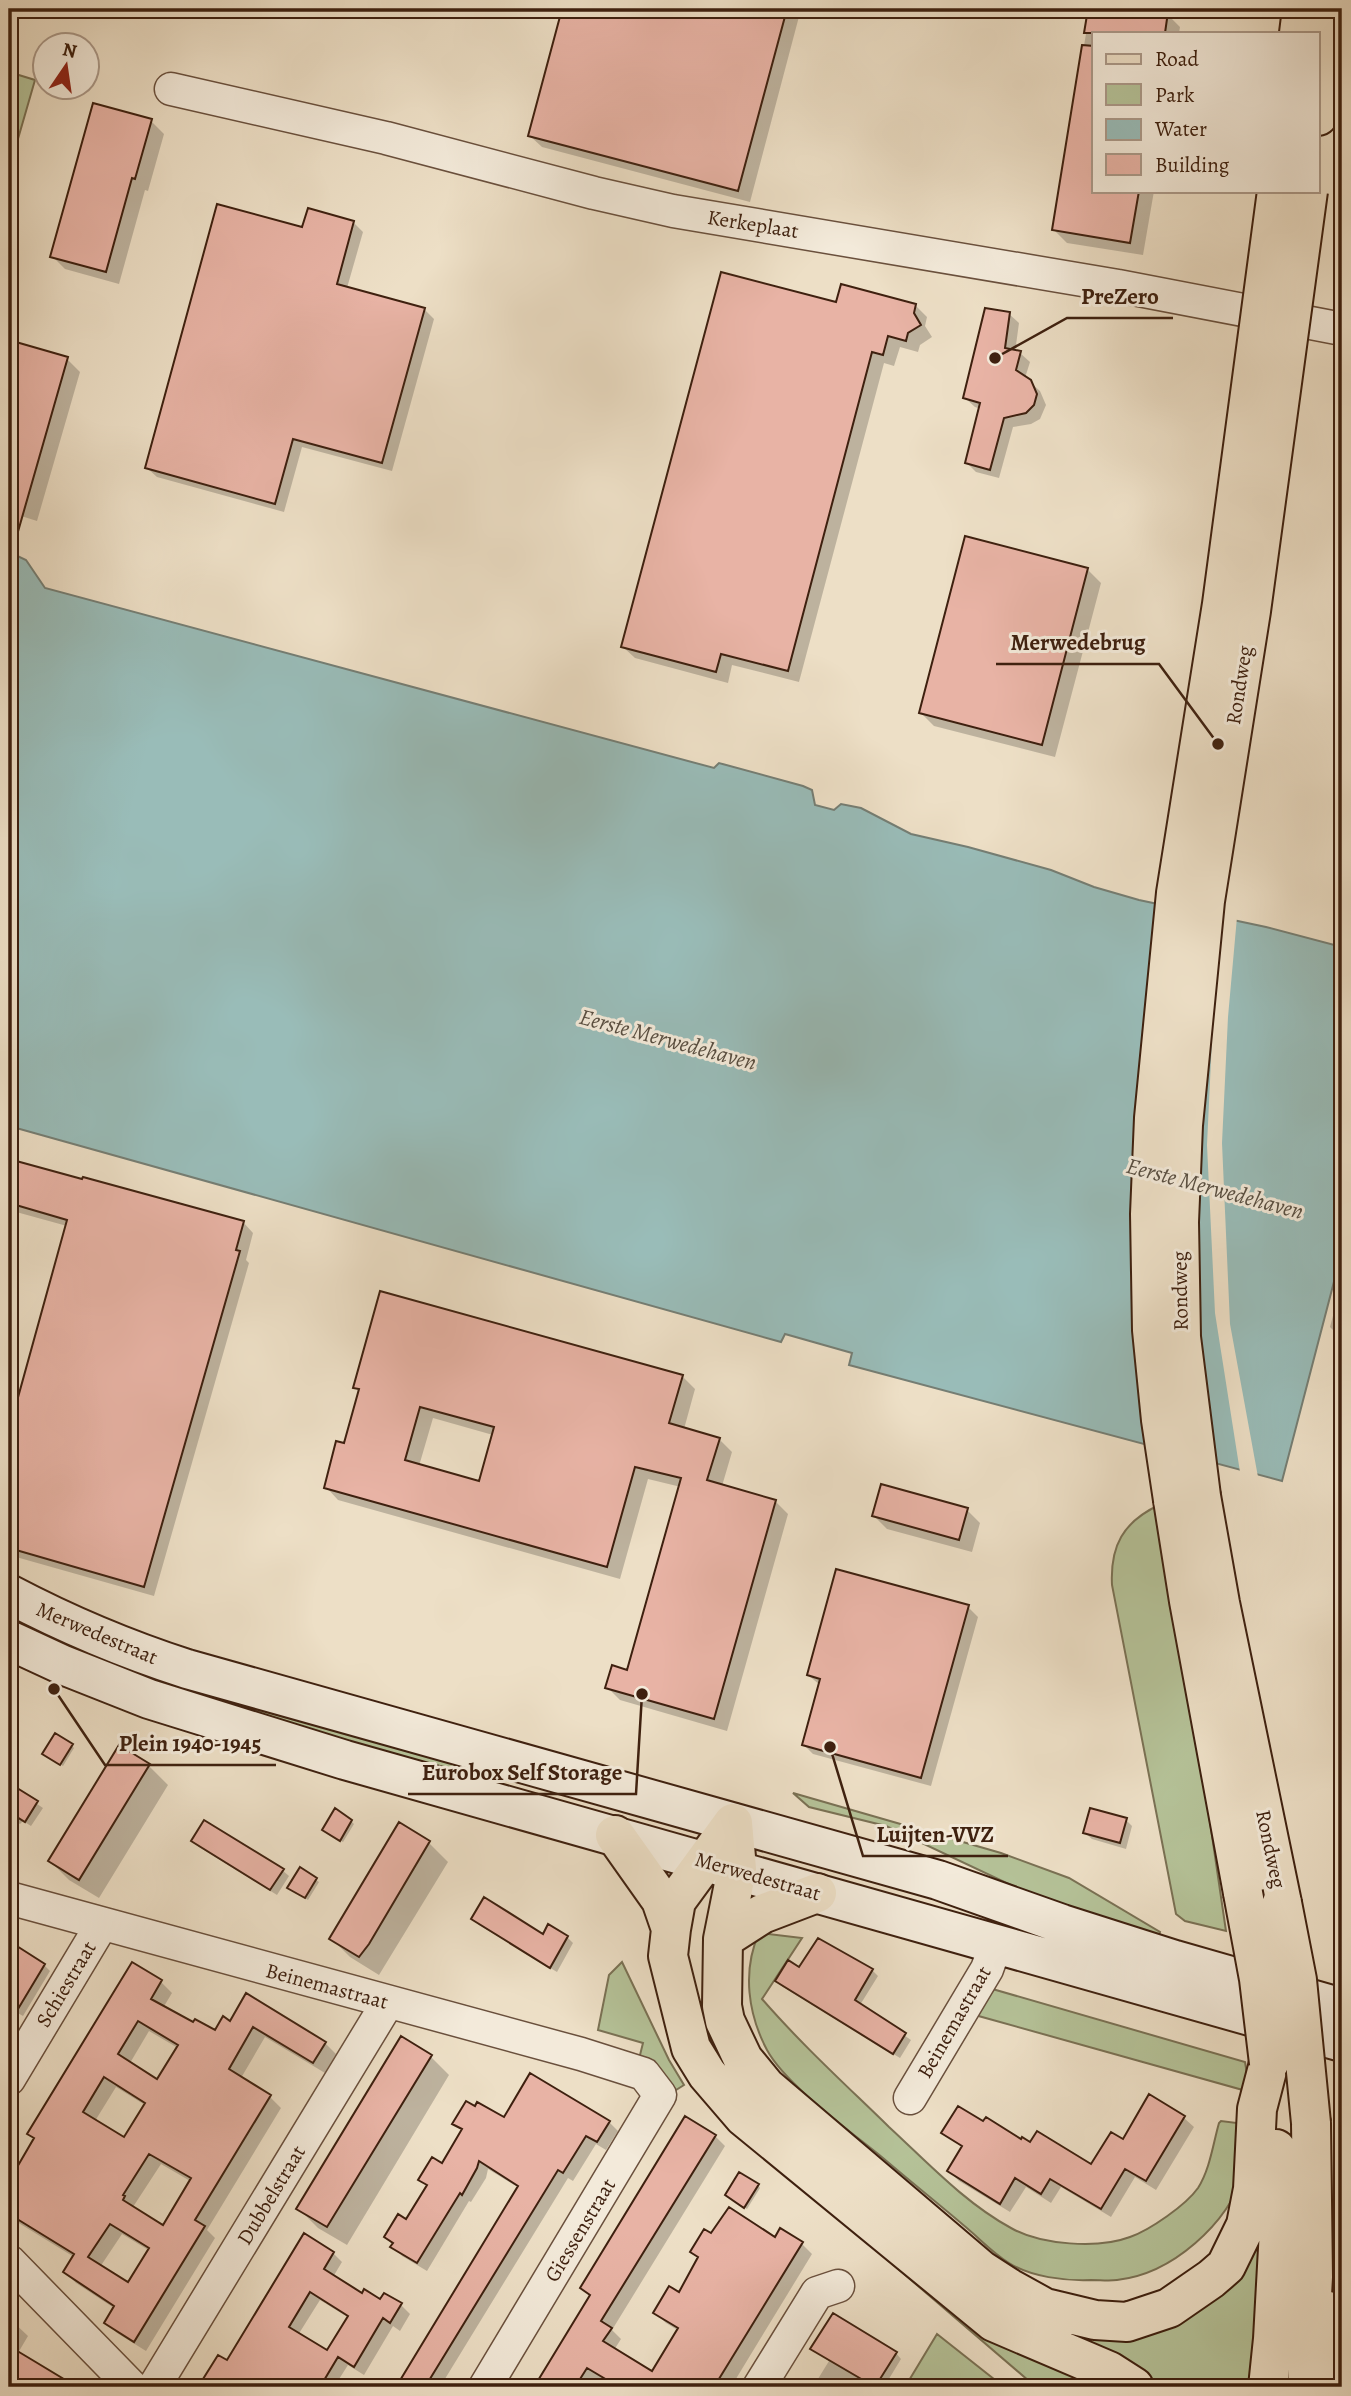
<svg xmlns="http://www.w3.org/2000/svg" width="1351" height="2396" font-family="Alegreya,serif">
	<rect width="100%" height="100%" fill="#eddfc6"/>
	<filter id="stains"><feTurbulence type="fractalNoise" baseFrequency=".00286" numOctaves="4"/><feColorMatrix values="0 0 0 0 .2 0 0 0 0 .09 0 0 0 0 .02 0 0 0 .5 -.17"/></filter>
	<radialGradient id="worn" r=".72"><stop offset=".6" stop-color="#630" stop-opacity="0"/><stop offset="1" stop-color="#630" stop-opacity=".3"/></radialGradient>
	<path fill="#b5c298" stroke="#7a7154" stroke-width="2" d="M 9,72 L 35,80 L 9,170 Z
		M 1159,1505 L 1194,1713 L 1226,1931 L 1185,1921 L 1176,1914 L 1112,1585 C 1110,1546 1123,1522 1159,1505 Z
		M 212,1692 L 489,1767 L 488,1777 L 414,1766 L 208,1702 Z
		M 793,1793 L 1001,1853 L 1069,1878 L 1160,1932 L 1158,1939 L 1068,1912 L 886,1826 L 809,1807 Z
		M 759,1933 L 802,1938 L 762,1999 C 802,2045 846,2085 889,2127 C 927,2162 965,2203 1011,2228 C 1041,2245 1098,2249 1130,2237 C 1150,2230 1186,2205 1198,2188 C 1210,2169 1213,2144 1219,2123 L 1221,2121 L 1253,2125 C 1250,2140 1248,2157 1244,2172 C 1228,2224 1172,2274 1117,2280 C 1109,2281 1100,2280 1091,2280 C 1065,2281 1031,2277 1009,2263 C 994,2254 981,2240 968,2229 C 940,2205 911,2182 883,2158 C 850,2131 786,2085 767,2050 C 748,2014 742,1971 759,1933 Z
		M 622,1962 L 669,2060 L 684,2085 L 676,2090 L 666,2078 L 639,2059 L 643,2043 L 598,2030 L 609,1975 Z
		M 989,1988 L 1245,2062 L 1250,2092 L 975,2015 Z
		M 834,2214 L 1117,2387 L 1036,2387 Z
		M 1262,2236 L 1250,2387 L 1144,2387 L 1051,2323 L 1105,2330 Z
		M 937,2334 L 1004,2387 L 905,2387 Z"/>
	<path fill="#99bcb8" stroke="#757e74" stroke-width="2" d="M 9,552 L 26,560 L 45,588 L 714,768 L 719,763 L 803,786 L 812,790 L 815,805 L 834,810 L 841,804 L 861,808 L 911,834 L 968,847 L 1051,870 L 1094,887 L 1139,900 L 1266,927 L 1342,947 L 1342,1251 L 1282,1481 L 849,1365 L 852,1353 L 785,1334 L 781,1342 L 9,1126 Z"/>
	<path fill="#eddfc6" d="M 1156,900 L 1237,917 L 1228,1017 L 1222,1143 L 1230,1324 L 1258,1477 L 1240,1472 L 1215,1313 L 1207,1145 L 1214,997 L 1201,1121 L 1196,1295 L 1212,1465 L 1144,1447 L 1130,1276 L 1131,1201 L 1136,1098 Z"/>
	<path fill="#0003" fill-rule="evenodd" d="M 564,9 L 801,9 L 750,202 L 542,147 L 530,136 Z
		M 1090,9 L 1135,9 L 1167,14 L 1180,27 L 1179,33 L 1094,33 L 1094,191 L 1154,191 L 1143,255 L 1067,243 L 1054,230 Z
		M 151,121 L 164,134 L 148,191 L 145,190 L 119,284 L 65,269 L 52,256 Z
		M 353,222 L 363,232 L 347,288 L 424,309 L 434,319 L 392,471 L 302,447 L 284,512 L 157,477 L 147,468 L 304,230 Z
		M 837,304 L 915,305 L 927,317 L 925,326 L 932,337 L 920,345 L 918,352 L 900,347 L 894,366 L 884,363 L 799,682 L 732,665 L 728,683 L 635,658 L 623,647 Z
		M 1009,314 L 1019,323 L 1015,352 L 1020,353 L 1030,362 L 1025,378 L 1040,391 L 1046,405 L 1040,419 L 1031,424 L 1013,427 L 999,478 L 976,472 L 967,463 L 981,409 L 975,407 L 965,398 Z
		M 9,342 L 67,359 L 80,372 L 37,521 L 18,515 L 13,534 L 9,533 Z
		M 967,538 L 1088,570 L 1101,583 L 1055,757 L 934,726 L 921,713 Z
		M 9,1160 L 243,1222 L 253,1233 L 246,1260 L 249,1263 L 154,1596 L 9,1555 L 9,1433 L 67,1226 L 9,1210 Z
		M 1342,1282 L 1342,1339 L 1330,1327 Z
		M 682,1376 L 695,1389 L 684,1429 L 719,1439 L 732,1452 L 722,1486 L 775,1501 L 788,1514 L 727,1731 L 620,1700 L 607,1687 L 628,1672 L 681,1487 L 648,1479 L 620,1579 L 338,1500 L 326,1487 L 346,1445 L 360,1393 L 355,1387 ZM 433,1418 L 493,1435 L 480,1483 L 419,1466 Z
		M 967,1510 L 980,1523 L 972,1552 L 887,1529 L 874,1516 Z
		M 968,1607 L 978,1617 L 931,1786 L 813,1754 L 803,1744 L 820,1685 L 808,1675 Z
		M 71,1745 L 74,1748 L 63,1766 L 47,1756 Z
		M 149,1766 L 168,1785 L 99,1898 L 69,1880 L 50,1861 Z
		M 9,1785 L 43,1808 L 31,1826 L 23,1821 L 20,1824 L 9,1817 Z
		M 1126,1820 L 1132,1826 L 1126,1849 L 1092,1839 L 1085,1833 Z
		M 351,1821 L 354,1824 L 343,1842 L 327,1832 Z
		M 193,1841 L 282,1870 L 289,1876 L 277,1895 L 199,1847 Z
		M 429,1843 L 448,1862 L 379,1975 L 350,1957 L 331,1938 Z
		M 300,1870 L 319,1882 L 308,1900 L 292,1890 Z
		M 473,1919 L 544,1936 L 567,1937 L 573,1943 L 557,1972 L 479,1925 Z
		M 818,1940 L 872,1970 L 878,1976 L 860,2005 L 911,2040 L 900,2058 L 783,1987 L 777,1981 L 800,1970 Z
		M 9,1944 L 44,1965 L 50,1971 L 23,2016 L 9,2008 L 9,1982 L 13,1974 L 9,1971 Z
		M 132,1964 L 161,1982 L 172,1993 L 163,2008 L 215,2033 L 231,2023 L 247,1996 L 325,2043 L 336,2054 L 325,2073 L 265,2037 L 241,2078 L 270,2097 L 281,2108 L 207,2230 L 215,2238 L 146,2351 L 117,2333 L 106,2322 L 114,2308 L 76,2283 L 65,2272 L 74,2257 L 9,2217 L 9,2184 L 35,2140 L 30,2134 ZM 149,2031 L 178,2048 L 157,2081 L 130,2063 ZM 116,2087 L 145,2105 L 124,2139 L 95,2121 ZM 161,2164 L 192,2182 L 164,2228 L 133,2207 ZM 122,2234 L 150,2251 L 129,2285 L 100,2267 Z
		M 430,2056 L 449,2075 L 347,2245 L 318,2228 L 299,2209 Z
		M 1184,2118 L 1194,2127 L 1156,2190 L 1135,2177 L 1111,2217 L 1061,2187 L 1051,2203 L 1026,2187 L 1010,2212 L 959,2181 L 949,2171 L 963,2148 L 943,2132 L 984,2124 L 1031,2145 L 1092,2166 L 1123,2141 Z
		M 504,2120 L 609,2122 L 618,2131 L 606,2150 L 596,2144 L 573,2181 L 568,2178 L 440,2387 L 398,2387 L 519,2188 L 488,2169 L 486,2178 L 471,2202 L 469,2201 L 427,2271 L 402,2256 L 386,2237 L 407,2222 L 428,2187 L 421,2180 L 442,2165 L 463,2132 L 455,2124 Z
		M 715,2136 L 725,2146 L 612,2330 L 621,2339 L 614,2350 L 652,2374 L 679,2331 L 666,2323 L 655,2313 L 680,2294 L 699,2259 L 692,2252 L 711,2236 L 775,2239 L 802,2244 L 812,2254 L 731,2387 L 536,2387 L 591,2297 L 583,2288 Z
		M 758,2185 L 760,2188 L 747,2209 L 729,2197 Z
		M 333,2253 L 342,2262 L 333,2277 L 362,2295 L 401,2305 L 410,2314 L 400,2331 L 393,2326 L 364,2375 L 348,2365 L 334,2387 L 200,2387 L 219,2357 L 228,2363 ZM 320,2300 L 349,2318 L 328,2352 L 298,2335 Z
		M 9,2318 L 28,2336 L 18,2353 L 73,2387 L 16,2387 L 9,2383 Z
		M 813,2349 L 896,2353 L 901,2359 L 884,2387 L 872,2387 L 864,2382 L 861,2387 L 813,2387 L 829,2361 Z"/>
	<path fill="#e8b3a5" stroke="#3e200f" stroke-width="2" fill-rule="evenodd" d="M 562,9 L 787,9 L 738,191 L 528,136 Z
		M 1088,9 L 1146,9 L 1168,12 L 1165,33 L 1084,33 Z
		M 1082,45 L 1094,46 L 1094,191 L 1139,191 L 1130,243 L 1052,230 Z
		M 93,103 L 152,119 L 135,179 L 132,178 L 106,272 L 50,257 Z
		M 217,204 L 302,227 L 308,208 L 354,221 L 337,284 L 425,308 L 382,463 L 293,439 L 275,504 L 145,468 Z
		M 721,272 L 836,302 L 841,284 L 916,304 L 914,313 L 921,325 L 908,333 L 906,341 L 888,336 L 883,355 L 872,352 L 788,671 L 721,654 L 716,672 L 621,647 Z
		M 985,308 L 1010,312 L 1005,348 L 1021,351 L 1016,370 L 1031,380 L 1037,394 L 1034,405 L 1026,413 L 1004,418 L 990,470 L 965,463 L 980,403 L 963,398 Z
		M 9,340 L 68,357 L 15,542 L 9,541 Z
		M 965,536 L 1088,568 L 1042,745 L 919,713 Z
		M 9,1159 L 82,1179 L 83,1177 L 244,1221 L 236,1250 L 240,1251 L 144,1587 L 9,1548 L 9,1430 L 67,1220 L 9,1203 Z
		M 380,1291 L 683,1375 L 669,1423 L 720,1438 L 707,1480 L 776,1500 L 714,1719 L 605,1688 L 612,1665 L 627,1670 L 681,1478 L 635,1467 L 607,1567 L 324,1488 L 336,1441 L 344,1443 L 359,1389 L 353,1388 ZM 420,1407 L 494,1427 L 479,1481 L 405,1460 Z
		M 881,1484 L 968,1508 L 959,1540 L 872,1516 Z
		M 836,1569 L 969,1605 L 921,1778 L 802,1745 L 820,1679 L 807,1675 Z
		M 55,1733 L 73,1744 L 60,1765 L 42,1754 Z
		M 119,1745 L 150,1764 L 79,1880 L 48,1861 Z
		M 9,1783 L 38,1801 L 25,1822 L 9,1812 Z
		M 335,1808 L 352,1820 L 340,1841 L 322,1830 Z
		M 1090,1808 L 1127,1818 L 1120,1843 L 1083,1833 Z
		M 204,1820 L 284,1869 L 270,1890 L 191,1841 Z
		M 399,1822 L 430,1841 L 369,1944 L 359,1957 L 329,1939 Z
		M 300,1867 L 317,1878 L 305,1898 L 287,1888 Z
		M 484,1897 L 543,1934 L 548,1924 L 568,1936 L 550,1968 L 471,1919 Z
		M 818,1938 L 873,1969 L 855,2000 L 906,2033 L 893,2054 L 775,1981 L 788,1960 L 799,1967 Z
		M 9,1941 L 45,1964 L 9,2024 Z
		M 132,1962 L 162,1980 L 151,1999 L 193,2022 L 195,2019 L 215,2030 L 223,2016 L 230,2021 L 246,1993 L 326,2042 L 313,2063 L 253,2027 L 229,2069 L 271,2095 L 195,2220 L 205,2226 L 134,2342 L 104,2323 L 114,2306 L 63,2272 L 74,2254 L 9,2214 L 9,2181 L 34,2138 L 27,2134 ZM 138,2021 L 178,2045 L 157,2079 L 118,2054 ZM 104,2077 L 145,2103 L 124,2137 L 83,2112 ZM 149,2154 L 191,2178 L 163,2225 L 123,2200 L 125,2196 L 123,2195 ZM 110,2224 L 149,2248 L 128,2282 L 88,2257 Z
		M 401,2036 L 432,2055 L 327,2227 L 296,2209 Z
		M 530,2073 L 610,2121 L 597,2142 L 586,2136 L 563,2173 L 558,2170 L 425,2387 L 396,2387 L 518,2186 L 479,2161 L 477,2168 L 462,2195 L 460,2193 L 417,2263 L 390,2247 L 393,2243 L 384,2237 L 398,2214 L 406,2219 L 427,2185 L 418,2180 L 432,2157 L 442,2163 L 462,2129 L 452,2124 L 466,2101 L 475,2106 L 477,2102 L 504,2117 Z
		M 1149,2094 L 1185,2116 L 1146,2181 L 1125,2169 L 1101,2209 L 1050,2179 L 1041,2194 L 1015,2178 L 1000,2204 L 947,2171 L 962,2146 L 941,2133 L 958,2106 L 983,2121 L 986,2117 L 1021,2139 L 1022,2137 L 1030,2142 L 1037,2131 L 1091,2164 L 1111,2132 L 1123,2139 Z
		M 685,2116 L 716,2135 L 601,2321 L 612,2328 L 603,2341 L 652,2371 L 678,2328 L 653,2313 L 669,2286 L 679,2292 L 698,2257 L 690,2252 L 704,2229 L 711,2233 L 729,2207 L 775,2237 L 780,2228 L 803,2242 L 714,2387 L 619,2387 L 587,2368 L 575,2387 L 534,2387 L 590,2295 L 580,2288 Z
		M 739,2172 L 759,2184 L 744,2208 L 725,2195 Z
		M 304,2233 L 334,2252 L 324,2269 L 362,2293 L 364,2289 L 380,2299 L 384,2293 L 402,2303 L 390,2323 L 383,2318 L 354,2367 L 338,2357 L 320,2387 L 198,2387 L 218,2355 L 227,2360 ZM 310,2292 L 348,2316 L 327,2350 L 289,2327 Z
		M 833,2313 L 897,2352 L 875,2387 L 810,2349 Z
		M 9,2346 L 34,2361 L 77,2387 L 18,2387 L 9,2382 Z"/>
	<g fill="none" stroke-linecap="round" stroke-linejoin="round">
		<g stroke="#6a503d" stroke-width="35">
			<path id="street" d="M 171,89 L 386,138 L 594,193 L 673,211 L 1118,286 L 1342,329
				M 9,1898 L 581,2054 L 644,2074 L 660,2095 L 485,2387
				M 9,2079 L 102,1924
				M 910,2098 L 987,1969 L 996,1944
				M 9,2261 L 132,2387
				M 154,2387 L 388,2002
				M 759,2387 L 817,2293 L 838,2286"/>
		</g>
		<g stroke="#3e200f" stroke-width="42">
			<path id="secondary" d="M 9,1594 C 66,1624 125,1649 187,1669 L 938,1880 L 1062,1924 L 1175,1960 L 1342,2008
				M 9,1640 L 63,1665 L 149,1699 L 345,1760 L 1342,2042"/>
		</g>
		<g stroke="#3e200f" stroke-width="42">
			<path id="primary" d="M 1299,33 L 1302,9
				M 1318,116 L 1332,9
				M 1201,1496 L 1220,1603 L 1282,1903
				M 1173,1500 L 1189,1601 L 1243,1893
				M 733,1823 L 737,1869 L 723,1939 L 722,2006 L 725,2021 L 743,2059 L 766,2087 L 981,2270 L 1009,2288 L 1045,2308 L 1095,2320 L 1127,2322 L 1169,2308 L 1211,2279 L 1226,2266 L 1246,2225 L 1253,2189 L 1257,2109 L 1269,2063
				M 733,1823 L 676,1901 L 671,1929 L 668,1956 L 691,2048 L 707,2074 L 744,2117 L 994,2322 L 1109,2371 L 1134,2387
				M 615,1835 L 661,1900 L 671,1929
				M 723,1939 L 762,1914 L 817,1893
				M 1328,2311 C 1337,2332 1332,2362 1342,2386
				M 1268,2387 L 1273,2339 L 1279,2230 L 1276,2149
				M 1307,2387 L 1313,2277 L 1311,2123"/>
		</g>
		<use href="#street" stroke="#f3eada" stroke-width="32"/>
		<use href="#secondary" stroke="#f3eada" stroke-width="38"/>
		<use href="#primary" stroke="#eddfc6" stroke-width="38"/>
		<g stroke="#3e200f" stroke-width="42" stroke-linecap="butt">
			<path id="primary-bridge" d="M 1201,1496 L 1181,1337 L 1179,1222 L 1183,1125 L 1205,901 L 1251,611 L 1308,191
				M 1173,1500 L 1161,1420 L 1152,1330 L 1150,1214 L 1154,1118 L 1176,893 L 1222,604 L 1277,191
				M 1243,1893 L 1259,1979 L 1269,2063
				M 1282,1903 L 1297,1980 L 1311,2123"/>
		</g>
		<use href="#primary-bridge" stroke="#eddfc6" stroke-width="38"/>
	</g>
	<g text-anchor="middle" stroke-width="6" stroke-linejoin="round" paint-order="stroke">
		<g font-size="21" fill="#3e200f" stroke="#f3eada">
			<text transform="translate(753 224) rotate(9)" y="7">Kerkeplaat</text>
			<text transform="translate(1239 685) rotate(-81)" y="7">Rondweg</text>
			<text transform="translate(1180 1291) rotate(-91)" y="7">Rondweg</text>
			<text transform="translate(97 1633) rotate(23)" y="7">Merwedestraat</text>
			<text transform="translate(1271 1849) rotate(78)" y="7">Rondweg</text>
			<text transform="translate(758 1876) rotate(16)" y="7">Merwedestraat</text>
			<text transform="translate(66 1984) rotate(-59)" y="7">Schiestraat</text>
			<text transform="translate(327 1986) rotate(15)" y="7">Beinemastraat</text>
			<text transform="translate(954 2022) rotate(-60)" y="7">Beinemastraat</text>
			<text transform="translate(271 2195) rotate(-59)" y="7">Dubbelstraat</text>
			<text transform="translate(580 2230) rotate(-59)" y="7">Giessenstraat</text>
		</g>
		<g font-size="23" font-style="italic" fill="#594f42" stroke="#f3eada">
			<text transform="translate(668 1039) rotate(15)" y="8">Eerste Merwedehaven</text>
			<text transform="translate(1215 1188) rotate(15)" y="8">Eerste Merwedehaven</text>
		</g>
	</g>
	<path fill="none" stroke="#3e200f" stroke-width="2.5" d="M995 358L1067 318H1173M1218 744L1159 664H996M54 1689L105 1765H276M642 1694L636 1794H408M830 1747L863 1856H1008"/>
	<g fill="#3e200f" stroke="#f3eada" stroke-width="2.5">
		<circle cx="995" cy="358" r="7"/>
		<circle cx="1218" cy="744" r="7"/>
		<circle cx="54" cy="1689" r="7"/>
		<circle cx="642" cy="1694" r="7"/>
		<circle cx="830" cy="1747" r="7"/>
	</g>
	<g font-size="23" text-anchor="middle" font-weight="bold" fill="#3e200f" stroke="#f3eada" stroke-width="6" stroke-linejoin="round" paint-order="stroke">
		<text x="1120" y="304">PreZero</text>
		<text x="1078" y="650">Merwedebrug</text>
		<text x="190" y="1751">Plein 1940-1945</text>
		<text x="522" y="1780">Eurobox Self Storage</text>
		<text x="935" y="1842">Luijten-VVZ</text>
	</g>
	<rect width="1351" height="2396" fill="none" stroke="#eddfc6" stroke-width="35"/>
	<rect x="10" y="10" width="1330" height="2375" fill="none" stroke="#3e200f" stroke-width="3.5"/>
	<rect x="18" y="18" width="1316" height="2361" fill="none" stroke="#3e200f" stroke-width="2"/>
	<rect x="1092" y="32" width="228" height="161" fill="#f3eada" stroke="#ab9989" stroke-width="2"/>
	<rect x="1106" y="54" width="35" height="10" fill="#eddfc6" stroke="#ab9989" stroke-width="2"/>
	<text x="1155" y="66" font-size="21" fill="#3e200f">Road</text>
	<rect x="1106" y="84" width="35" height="21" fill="#b5c298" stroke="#ab9989" stroke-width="2"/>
	<text x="1155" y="102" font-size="21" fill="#3e200f">Park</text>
	<rect x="1106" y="119" width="35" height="21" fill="#99bcb8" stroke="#ab9989" stroke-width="2"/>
	<text x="1155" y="136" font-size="21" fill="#3e200f">Water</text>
	<rect x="1106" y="154" width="35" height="21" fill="#e8b3a5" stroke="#ab9989" stroke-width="2"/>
	<text x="1155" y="172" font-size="21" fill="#3e200f">Building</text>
	<g transform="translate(66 66) rotate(13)"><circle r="33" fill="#f3eada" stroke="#ab9989" stroke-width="2"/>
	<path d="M0-5L12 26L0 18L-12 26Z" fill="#8f2418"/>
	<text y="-10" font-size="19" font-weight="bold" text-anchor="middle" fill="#3e200f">N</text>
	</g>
	<rect width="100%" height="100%" filter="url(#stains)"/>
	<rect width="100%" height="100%" fill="url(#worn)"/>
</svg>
